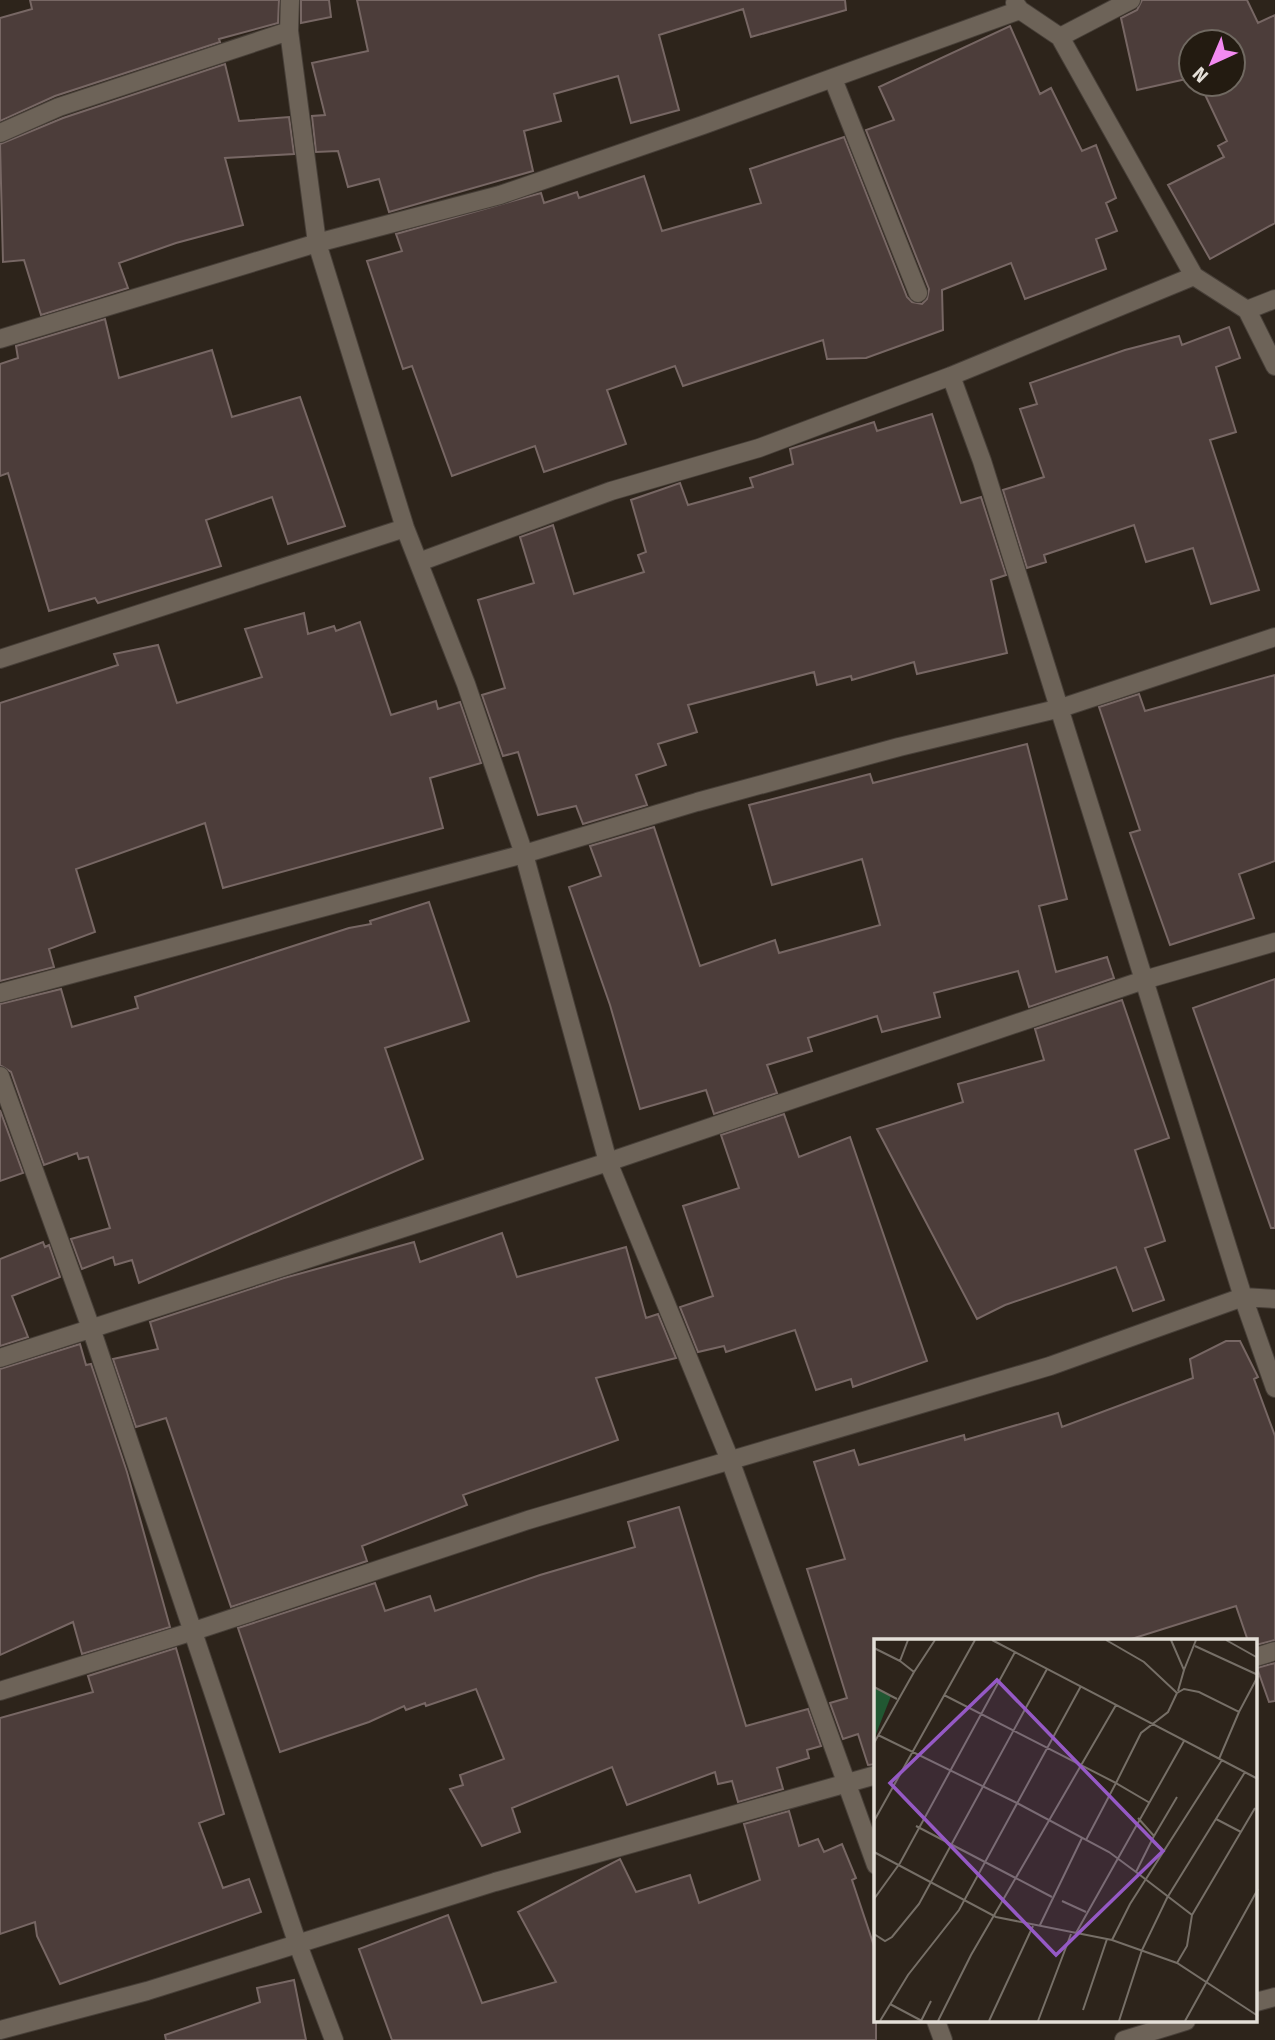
<svg xmlns="http://www.w3.org/2000/svg" width="1275" height="2040" font-family="'Fira Sans',sans-serif">
	<rect width="100%" height="100%" fill="#2d241b"/>
	<path fill="#4c3d3a" stroke="#776764" stroke-width="2" d="M 30,0 L 279,0 L 278,23 L 219,39 L 220,42 L 55,96 L 0,121 L 0,18 L 32,9 Z
		M 301,0 L 329,0 L 331,17 L 301,23 Z
		M 357,0 L 845,0 L 846,10 L 751,37 L 743,9 L 659,35 L 679,110 L 631,123 L 618,76 L 554,94 L 561,121 L 524,131 L 533,171 L 389,212 L 379,179 L 348,187 L 338,151 L 316,152 L 312,116 L 325,115 L 312,63 L 368,51 Z
		M 1142,0 L 1247,0 L 1258,23 L 1275,15 L 1275,223 L 1210,259 L 1168,185 L 1224,157 L 1218,146 L 1227,141 L 1200,84 L 1233,84 L 1233,42 L 1191,42 L 1191,78 L 1137,90 L 1121,18 L 1137,10 Z
		M 1010,26 L 1040,94 L 1051,88 L 1082,151 L 1096,145 L 1116,198 L 1106,203 L 1117,231 L 1096,239 L 1106,269 L 1025,299 L 1011,263 L 942,290 L 943,330 L 866,358 L 827,359 L 823,340 L 683,386 L 675,366 L 607,390 L 626,444 L 544,472 L 535,446 L 452,476 L 412,366 L 403,369 L 367,261 L 402,251 L 396,234 L 541,193 L 544,203 L 577,192 L 579,198 L 644,176 L 662,231 L 761,203 L 750,169 L 844,137 L 907,297 L 912,302 L 922,304 L 927,299 L 929,289 L 866,130 L 894,120 L 879,87 Z
		M 225,64 L 239,121 L 289,117 L 294,154 L 225,158 L 243,225 L 176,243 L 119,263 L 128,288 L 41,315 L 24,260 L 3,262 L 0,144 L 63,118 Z
		M 105,319 L 119,378 L 212,350 L 232,417 L 300,397 L 345,526 L 288,544 L 272,497 L 206,520 L 221,566 L 98,603 L 95,598 L 49,611 L 8,473 L 0,476 L 0,364 L 18,358 L 16,346 Z
		M 1229,327 L 1240,358 L 1216,367 L 1236,432 L 1210,440 L 1259,590 L 1211,604 L 1193,548 L 1146,562 L 1134,525 L 1044,555 L 1046,562 L 1027,568 L 1003,490 L 1044,477 L 1020,409 L 1037,404 L 1030,383 L 1125,350 L 1179,336 L 1182,345 Z
		M 932,414 L 961,503 L 981,497 L 1006,575 L 991,580 L 1007,653 L 917,674 L 914,662 L 852,680 L 851,676 L 817,685 L 814,672 L 688,705 L 697,732 L 658,744 L 666,765 L 636,775 L 647,805 L 583,824 L 576,806 L 538,815 L 518,752 L 503,756 L 482,695 L 505,688 L 478,600 L 534,583 L 520,537 L 553,525 L 574,594 L 644,572 L 638,555 L 646,552 L 631,500 L 680,483 L 688,505 L 753,487 L 750,478 L 793,464 L 790,449 L 874,422 L 877,431 Z
		M 304,613 L 308,634 L 334,626 L 336,631 L 360,622 L 391,715 L 436,701 L 438,709 L 460,702 L 481,763 L 430,778 L 443,828 L 223,888 L 205,823 L 76,869 L 95,932 L 49,949 L 54,967 L 0,981 L 0,703 L 118,665 L 114,654 L 158,645 L 177,703 L 262,677 L 245,629 Z
		M 1275,675 L 1275,861 L 1239,874 L 1254,918 L 1170,945 L 1130,833 L 1140,830 L 1099,707 L 1139,694 L 1145,711 Z
		M 1027,744 L 1067,899 L 1039,906 L 1056,972 L 1107,957 L 1114,978 L 1029,1007 L 1018,971 L 934,993 L 940,1017 L 882,1032 L 877,1016 L 808,1038 L 812,1051 L 767,1065 L 777,1093 L 714,1114 L 706,1090 L 640,1109 L 610,1005 L 569,887 L 601,876 L 590,846 L 654,827 L 700,966 L 775,940 L 779,953 L 880,925 L 862,859 L 772,885 L 749,805 L 870,774 L 873,783 Z
		M 429,902 L 469,1021 L 385,1048 L 423,1159 L 139,1283 L 132,1260 L 115,1265 L 113,1257 L 82,1269 L 71,1239 L 110,1228 L 88,1157 L 79,1159 L 77,1153 L 44,1165 L 11,1072 L 0,1065 L 0,1004 L 61,989 L 72,1027 L 138,1008 L 135,997 L 349,928 L 371,924 L 370,921 Z
		M 1275,979 L 1275,1228 L 1271,1228 L 1193,1008 Z
		M 1122,1000 L 1169,1138 L 1135,1150 L 1165,1241 L 1145,1248 L 1164,1300 L 1133,1311 L 1116,1267 L 1005,1305 L 977,1319 L 877,1129 L 963,1102 L 958,1084 L 1044,1060 L 1035,1029 Z
		M 0,1110 L 23,1173 L 0,1181 Z
		M 784,1114 L 799,1157 L 850,1137 L 927,1361 L 853,1387 L 851,1379 L 816,1390 L 795,1330 L 726,1352 L 724,1346 L 698,1352 L 680,1307 L 713,1296 L 683,1206 L 739,1188 L 721,1135 Z
		M 502,1233 L 517,1277 L 626,1247 L 646,1318 L 658,1314 L 676,1358 L 596,1378 L 618,1440 L 463,1495 L 467,1505 L 362,1546 L 367,1561 L 231,1607 L 166,1418 L 136,1427 L 113,1359 L 158,1349 L 150,1322 L 284,1278 L 414,1242 L 420,1262 Z
		M 43,1242 L 45,1247 L 49,1245 L 60,1277 L 12,1296 L 28,1337 L 0,1346 L 0,1259 Z
		M 1226,1341 L 1240,1341 L 1258,1377 L 1254,1379 L 1275,1436 L 1275,1640 L 1256,1645 L 1256,1641 L 1248,1641 L 1236,1606 L 1125,1641 L 876,1641 L 876,1764 L 868,1765 L 858,1734 L 843,1739 L 830,1703 L 847,1698 L 807,1569 L 845,1559 L 814,1462 L 854,1450 L 859,1465 L 964,1435 L 965,1440 L 1058,1413 L 1062,1427 L 1193,1378 L 1190,1359 Z
		M 80,1344 L 86,1365 L 91,1364 L 127,1472 L 170,1627 L 82,1654 L 73,1622 L 0,1655 L 0,1369 Z
		M 679,1507 L 746,1726 L 808,1709 L 821,1746 L 807,1750 L 809,1758 L 777,1768 L 783,1789 L 738,1802 L 732,1781 L 718,1784 L 715,1772 L 627,1805 L 612,1767 L 512,1808 L 520,1832 L 482,1846 L 450,1789 L 463,1785 L 460,1775 L 504,1759 L 476,1689 L 426,1706 L 425,1703 L 406,1710 L 404,1706 L 369,1722 L 280,1752 L 238,1628 L 375,1583 L 385,1611 L 430,1596 L 435,1611 L 540,1575 L 635,1547 L 628,1522 Z
		M 176,1648 L 224,1814 L 199,1823 L 223,1888 L 249,1879 L 261,1912 L 60,1984 L 37,1936 L 35,1922 L 0,1934 L 0,1718 L 93,1692 L 88,1676 Z
		M 1275,1663 L 1275,1701 L 1269,1702 L 1257,1668 Z
		M 789,1811 L 799,1846 L 818,1839 L 824,1852 L 842,1844 L 856,1878 L 852,1880 L 876,1952 L 876,2040 L 392,2040 L 359,1949 L 448,1915 L 482,2003 L 556,1982 L 518,1912 L 620,1859 L 636,1892 L 690,1875 L 699,1903 L 760,1880 L 744,1824 Z
		M 294,1980 L 306,2040 L 166,2040 L 165,2035 L 260,2002 L 257,1988 Z"/>
	<g fill="none" stroke-linecap="round" stroke-linejoin="round">
		<g stroke="#473f38" stroke-width="20">
			<path id="minor" d="M 1015,3 L 1020,10 L 1060,37 L 1194,276 L 1247,310 L 1275,366
				M 289,31 L 317,243 L 405,528 L 466,684 L 524,854 L 608,1162 L 730,1460 L 876,1865
				M 1060,37 L 1131,0
				M 833,79 L 918,293
				M 0,133 L 59,107 L 289,31 L 290,0
				M 1247,310 L 1275,299
				M 0,339 L 317,243 L 500,195 L 703,125 L 1020,10
				M 951,376 L 982,461 L 1243,1297 L 1275,1388
				M 419,562 L 611,491 L 759,448 L 951,376 L 1194,276
				M 0,659 L 405,528
				M 0,993 L 524,854 L 697,802 L 899,747 L 1061,708 L 1275,637
				M 0,1076 L 92,1331 L 297,1942 L 334,2040
				M 0,1358 L 608,1162 L 1144,980 L 1275,942
				M 1256,1657 L 1275,1651
				M 0,1691 L 194,1631 L 528,1520 L 1050,1366 L 1243,1297 L 1275,1299
				M 1256,2002 L 1275,1997
				M 936,2021 L 943,2040
				M 0,2030 L 147,1991 L 495,1882 L 876,1775
				M 1124,2040 L 1186,2021"/>
		</g>
		<use href="#minor" stroke="#6d6358" stroke-width="18"/>
	</g>
	<g transform="translate(874 1639)">
		<rect width="383" height="383" fill="#2d241b"/>
		<path d="M 0,49 L 17,57 L 0,100 Z" fill="#215732"/>
		<path fill="none" stroke="#766f67" stroke-width="2" d="M 118,1 L 384,140M 232,1 L 270,23 L 303,54 L 294,73 L 267,94 L 242,144 L 276,164M 297,1 L 310,31 L 304,52M 352,1 L 384,19M 321,7 L 384,36M 0,9 L 26,22M 310,31 L 322,1M 40,33 L 61,1M 0,48 L 23,60M 303,54 L 310,50 L 325,53 L 365,73 L 384,37M 70,56 L 242,144 L 212,201M 4,96 L 143,164 L 235,213 L 262,233M 0,104 L 40,33 L 26,22 L 34,1M 345,120 L 365,73M 264,179 L 280,197 L 262,233 L 318,276 L 313,307 L 303,324M 342,180 L 367,193M 0,182 L 101,1M 42,187 L 178,258M 280,197 L 303,158M 0,213 L 122,278 L 238,301 L 303,324 L 384,377M 0,260 L 26,224 L 141,13M 188,262 L 212,273M 318,276 L 381,169M 166,286 L 208,199M 202,294 L 310,102M 0,295 L 11,302 L 18,298 L 45,265 L 173,30M 238,301 L 256,265 L 348,121M 16,365 L 48,382M 209,371 L 233,300M 6,382 L 34,336 L 85,271 L 207,47M 47,382 L 57,362M 64,382 L 97,316 L 242,66M 115,382 L 159,287M 164,382 L 197,295M 245,382 L 268,311 L 293,259 L 371,133M 311,382 L 384,250"/>
		<path fill="#9559c5" fill-opacity="0.15" stroke="#9559c5" stroke-width="3.5" d="M 123,41 L 289,212 L 182,316 L 16,144 Z"/>
		<rect width="383" height="383" fill="none" stroke="#e4dfd8" stroke-width="3.5"/>
	</g>
	<g transform="translate(1212 63) rotate(224)"><circle r="33" fill="#231b11" stroke="#706961" stroke-width="2"/>
	<path d="M0-5L12 26L0 18L-12 26Z" fill="#f38af1"/>
	<text y="-10" font-size="19" font-weight="bold" text-anchor="middle" fill="#e4dfd8">N</text>
	</g>
</svg>
